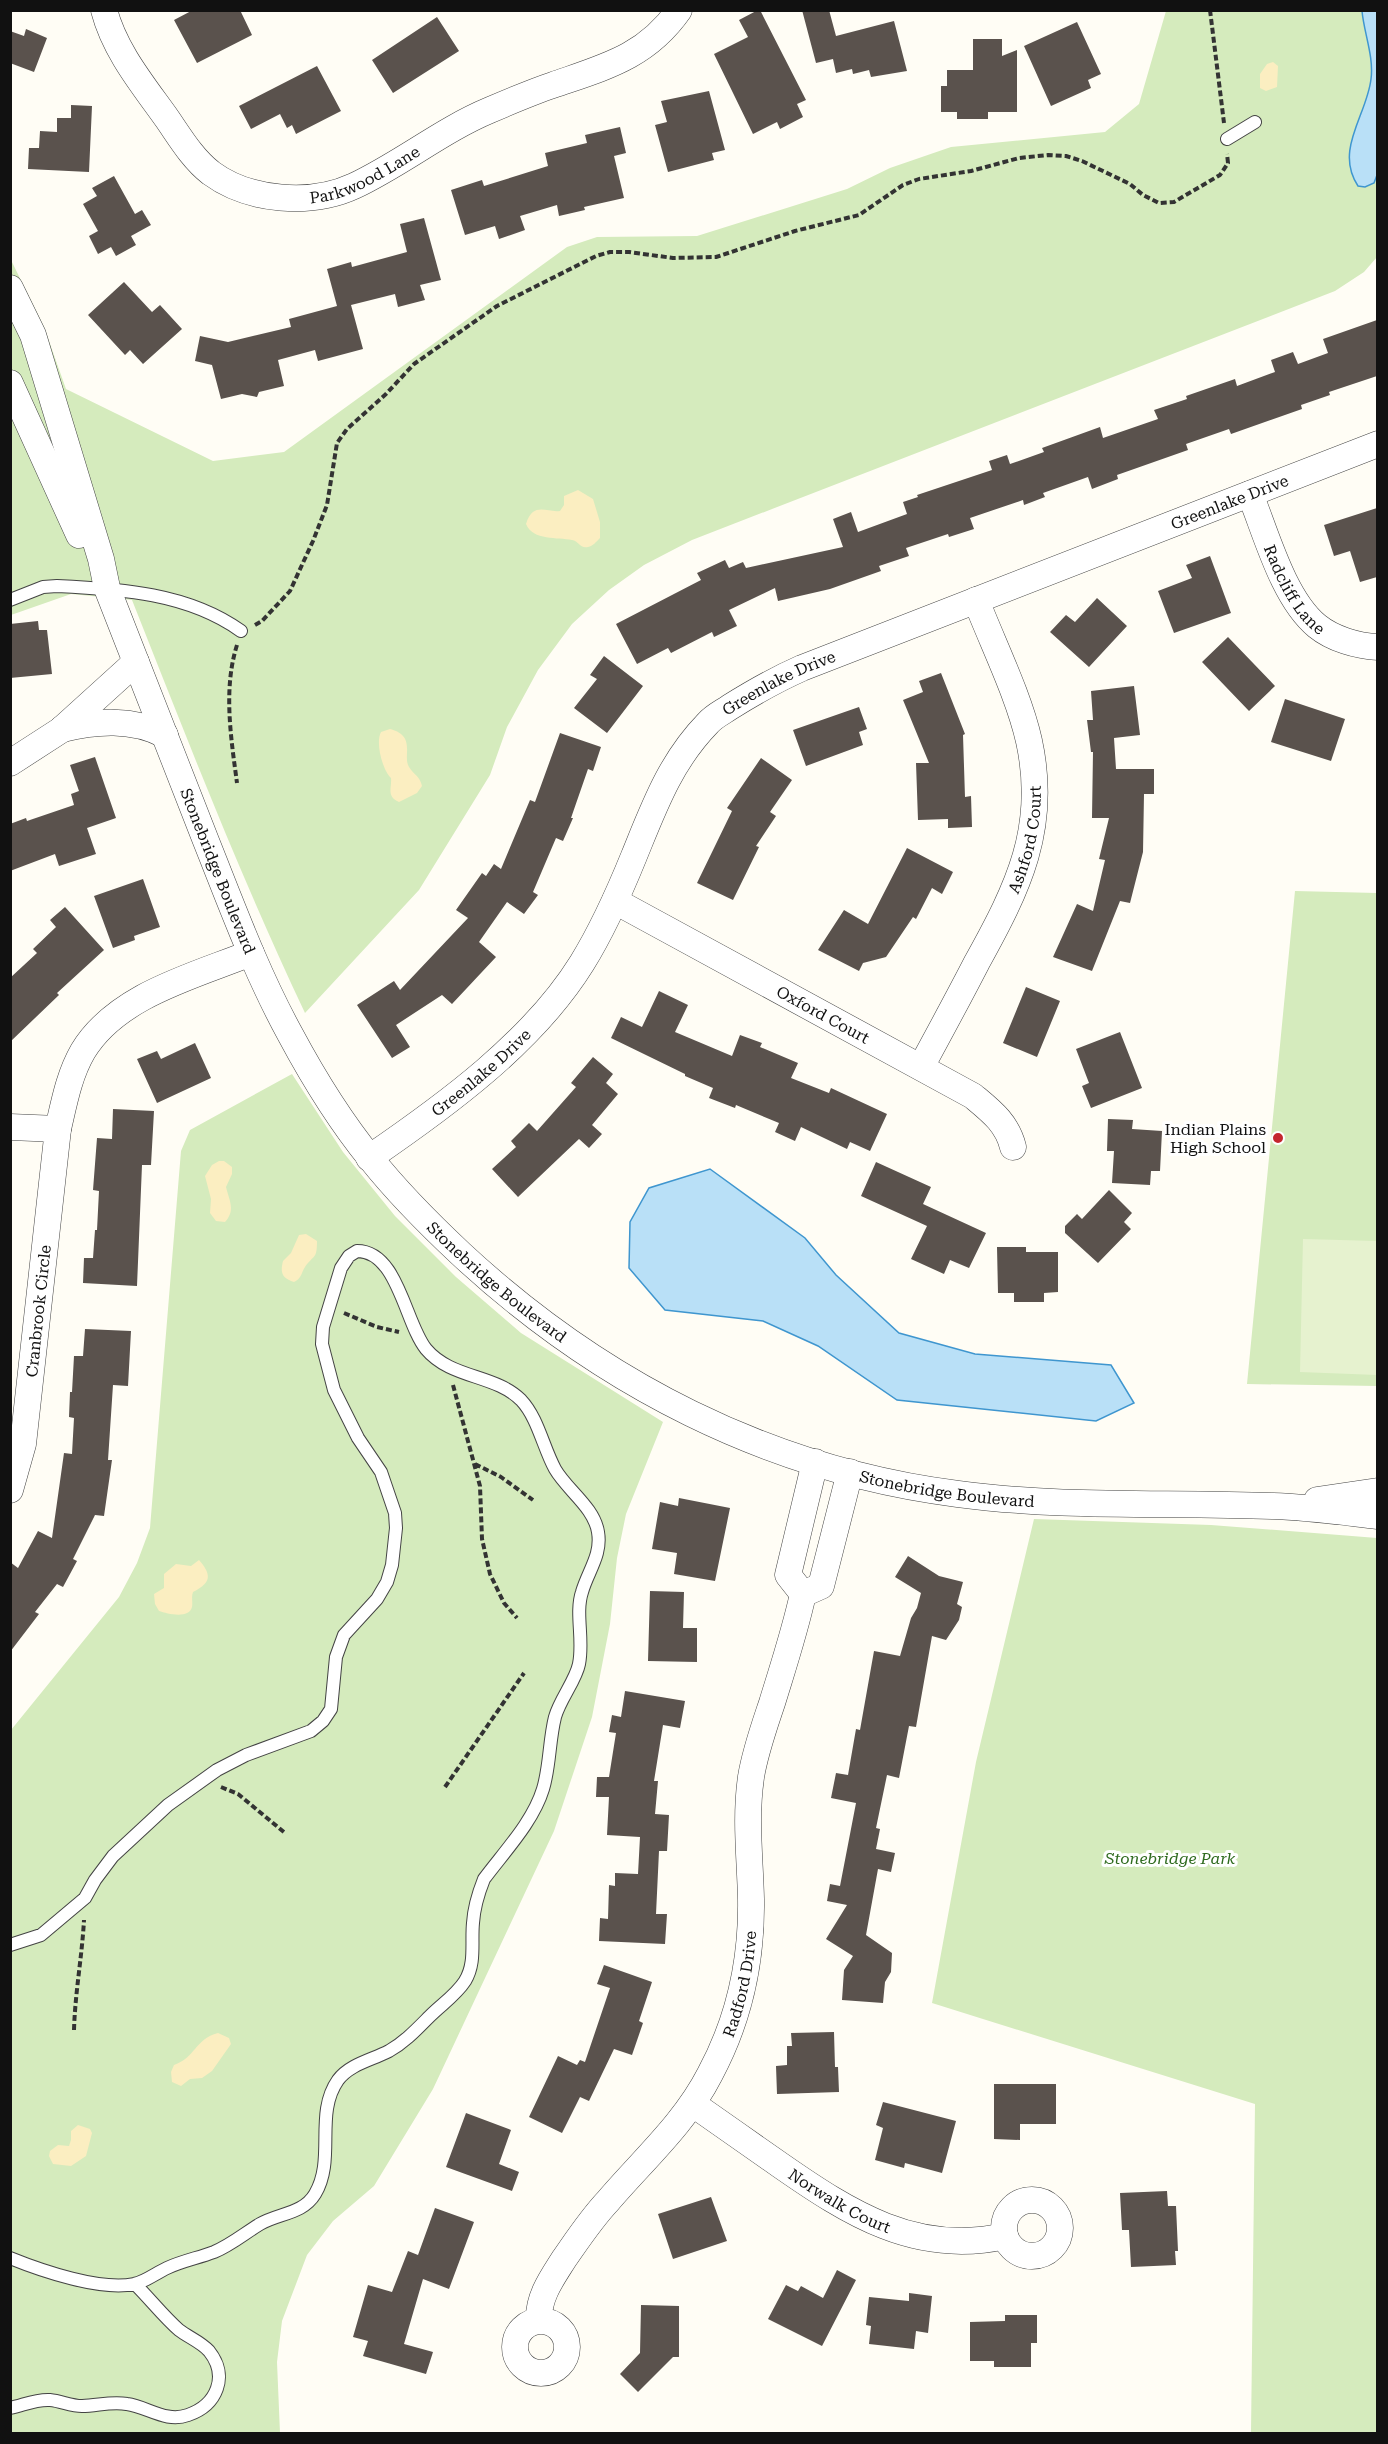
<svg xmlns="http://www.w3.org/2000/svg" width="1388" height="2444" font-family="'Roboto Serif',serif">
	<rect width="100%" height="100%" fill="#fffdf5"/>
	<path fill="#d5ebbd" d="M 1166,11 L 1377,11 L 1377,257 L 1364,272 L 1335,291 L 692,540 L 644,565 L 609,590 L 572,624 L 538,670 L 507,727 L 490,775 L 419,890 L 305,1013 C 241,878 187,739 132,600 L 71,594 L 11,615 L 10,258 L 44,327 L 66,389 L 213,461 L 284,452 L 567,247 L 597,237 L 697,236 L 847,189 L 890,168 L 951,147 L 1105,132 L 1139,104 Z
		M 1295,891 L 1377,893 L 1377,1386 L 1247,1384 Z
		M 292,1074 L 343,1152 L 395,1216 L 456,1277 L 521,1333 L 663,1422 L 626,1514 L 617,1558 L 610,1624 L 592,1717 L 554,1831 L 433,2089 L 374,2186 L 333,2221 L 307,2255 L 282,2321 L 277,2362 L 280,2433 L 11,2434 L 11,1730 L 119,1597 L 137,1563 L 150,1528 L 181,1151 L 190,1130 Z
		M 1034,1519 L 1211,1525 L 1377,1538 L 1377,2433 L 1251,2433 L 1255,2104 L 932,2003 L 976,1762 Z"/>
	<path fill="#fbeec1" d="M 1273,62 L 1278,66 L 1277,87 L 1266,91 L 1260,88 L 1260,74 L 1267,64 Z
		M 578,490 L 593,499 L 600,522 L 600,538 C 596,542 593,546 588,547 C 580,549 579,541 572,540 C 558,537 533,541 526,524 C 533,501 547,513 560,511 L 564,505 L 564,496 Z
		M 390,729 C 417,736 402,756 409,767 C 414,775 420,776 422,786 L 417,793 L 399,802 C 386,796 392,788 391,778 C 383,771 375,743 381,732 Z
		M 219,1161 L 224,1161 L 232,1167 L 232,1174 L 226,1187 C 229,1200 236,1210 225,1222 L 216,1221 L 210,1213 L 211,1199 L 205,1176 L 212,1165 Z
		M 306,1234 L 317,1241 C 317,1260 314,1254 305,1267 C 301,1273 302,1278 294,1282 C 282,1278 280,1273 283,1261 L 291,1253 L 299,1235 Z
		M 199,1560 C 213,1576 210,1583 193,1592 C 191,1597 193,1602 192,1607 C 189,1619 168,1614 159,1611 L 155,1604 L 154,1594 L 164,1588 L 164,1574 L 176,1564 L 191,1566 Z
		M 218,2033 L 229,2038 L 231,2044 L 212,2071 L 202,2078 L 190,2079 L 181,2086 L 172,2082 L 171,2072 L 174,2065 C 195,2058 195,2039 218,2033 Z
		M 78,2125 L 90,2129 L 92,2133 L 86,2156 L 71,2166 L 53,2164 L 49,2156 L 50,2151 L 58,2145 L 69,2146 L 71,2140 L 71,2131 Z"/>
	<path fill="#e6f2cf" d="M 1303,1239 L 1377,1241 L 1377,1375 L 1300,1372 Z"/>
	<path fill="#b9e0f7" stroke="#3f96cf" stroke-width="1.5" d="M 1362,11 L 1378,11 L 1377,175 L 1374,183 L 1365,187 L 1358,186 C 1334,150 1367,115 1371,79 C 1374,57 1364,33 1362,11 Z
		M 710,1169 L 805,1238 L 836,1275 L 899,1333 L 975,1354 L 1111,1365 L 1134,1403 L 1096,1421 L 897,1400 L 818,1346 L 763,1321 L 665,1310 L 629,1268 L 630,1222 L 649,1188 Z"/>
	<path fill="#5a524d" d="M 193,10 L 240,10 L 252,35 L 197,63 L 174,20 Z
		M 758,10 L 760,10 L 806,100 L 797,104 L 803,117 L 780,129 L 777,122 L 753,134 L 714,54 L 748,37 L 739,20 Z
		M 802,10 L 829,10 L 836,36 L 894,21 L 907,71 L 871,77 L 869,70 L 853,74 L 852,69 L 836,73 L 833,59 L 816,63 Z
		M 437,17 L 459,51 L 393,93 L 372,60 Z
		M 1077,22 L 1101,74 L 1088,80 L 1091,88 L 1051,106 L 1024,46 Z
		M 26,29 L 47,38 L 34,72 L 10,63 L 10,31 L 24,36 Z
		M 973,39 L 1002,39 L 1002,56 L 1017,50 L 1017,112 L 988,112 L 988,119 L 957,119 L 957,112 L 941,112 L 941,86 L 947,86 L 947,70 L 973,70 Z
		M 317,66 L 341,111 L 296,134 L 292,125 L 287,128 L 280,114 L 251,129 L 239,106 Z
		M 709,91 L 725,150 L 712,153 L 714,160 L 668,172 L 655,125 L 667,122 L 661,101 Z
		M 71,105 L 92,106 L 89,172 L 28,169 L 29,148 L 39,148 L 40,131 L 57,132 L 57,118 L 71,118 Z
		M 620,127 L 626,153 L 614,156 L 624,198 L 584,207 L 585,210 L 559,216 L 557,205 L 520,216 L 525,230 L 499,239 L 495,226 L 465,235 L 451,190 L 482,180 L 484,186 L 548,166 L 545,153 L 587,143 L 585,135 Z
		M 114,176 L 135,214 L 142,210 L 151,225 L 131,236 L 136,245 L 116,256 L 111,247 L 98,254 L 89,236 L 98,231 L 83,204 L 97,196 L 92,188 Z
		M 424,218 L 441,280 L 420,285 L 425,300 L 398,307 L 395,294 L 351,305 L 363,349 L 318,361 L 315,350 L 278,360 L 284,386 L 259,392 L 257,397 L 242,394 L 221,399 L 212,365 L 195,361 L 200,336 L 228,342 L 291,327 L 289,319 L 337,306 L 327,269 L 351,262 L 352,267 L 407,252 L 400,224 Z
		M 124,282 L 152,312 L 160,305 L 182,329 L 143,364 L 130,350 L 125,355 L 88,315 Z
		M 1377,320 L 1377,376 L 1329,392 L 1330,395 L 1301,405 L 1302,409 L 1231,434 L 1229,429 L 1186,444 L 1188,450 L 1117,475 L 1118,479 L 1092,489 L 1088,477 L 1043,493 L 1045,497 L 1024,505 L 1023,500 L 970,518 L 974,529 L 949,537 L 948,534 L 906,548 L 909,556 L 879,566 L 881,571 L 830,589 L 778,601 L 775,588 L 729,610 L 737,626 L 714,637 L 712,632 L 671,653 L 668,648 L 637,664 L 616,624 L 701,580 L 697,573 L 725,560 L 729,568 L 743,562 L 746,568 L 843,547 L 833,519 L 851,512 L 858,532 L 907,514 L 903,502 L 918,497 L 917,495 L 992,470 L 989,461 L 1007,455 L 1010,464 L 1044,452 L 1042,448 L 1100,427 L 1103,438 L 1158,419 L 1154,410 L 1187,399 L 1186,396 L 1235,379 L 1237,386 L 1275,372 L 1271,360 L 1293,352 L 1298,364 L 1328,353 L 1323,339 Z
		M 1377,508 L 1377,577 L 1360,582 L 1350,551 L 1334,556 L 1324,525 Z
		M 1210,556 L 1231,613 L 1174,633 L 1158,591 L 1192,578 L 1186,565 Z
		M 1097,598 L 1127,626 L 1089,667 L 1050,632 L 1066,615 L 1075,622 Z
		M 38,621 L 39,630 L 47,630 L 52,674 L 10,678 L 10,624 Z
		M 1228,637 L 1275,686 L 1249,711 L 1202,662 Z
		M 604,656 L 643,686 L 607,733 L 574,708 L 597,679 L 590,675 Z
		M 941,673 L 965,734 L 963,735 L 965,797 L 971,796 L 972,827 L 948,828 L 948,819 L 918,820 L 916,763 L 929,763 L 903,700 L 923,692 L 919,681 Z
		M 1134,686 L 1140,735 L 1114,738 L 1116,769 L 1154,769 L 1154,794 L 1144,794 L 1143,852 L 1130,903 L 1120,901 L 1092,971 L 1053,957 L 1077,904 L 1093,911 L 1105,860 L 1099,859 L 1109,818 L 1092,818 L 1093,752 L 1091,752 L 1087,720 L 1093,720 L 1091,691 Z
		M 1285,699 L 1345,719 L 1331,761 L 1271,742 Z
		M 859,707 L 867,729 L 859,732 L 863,745 L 806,766 L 793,730 Z
		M 560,733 L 601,747 L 593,771 L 588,769 L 571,818 L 573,818 L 563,841 L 556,838 L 533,892 L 538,895 L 524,914 L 507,902 L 479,942 L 496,957 L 452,1004 L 442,995 L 396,1025 L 410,1047 L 392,1058 L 357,1005 L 394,981 L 400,990 L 468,918 L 456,910 L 482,873 L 486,876 L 494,864 L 501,869 L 530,800 L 535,802 Z
		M 95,757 L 116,818 L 87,828 L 96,854 L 59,866 L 55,854 L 10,871 L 10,824 L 26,818 L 27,821 L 74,805 L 71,794 L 79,791 L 70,765 Z
		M 761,758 L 792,780 L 770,812 L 776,816 L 756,846 L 759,847 L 733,900 L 697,883 L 732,811 L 727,808 Z
		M 907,848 L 953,872 L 942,894 L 932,888 L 916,919 L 913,917 L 886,957 L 863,963 L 859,971 L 818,950 L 844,910 L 868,924 Z
		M 143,879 L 160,927 L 134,936 L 135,940 L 113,948 L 94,896 Z
		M 65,907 L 104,950 L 57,993 L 59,995 L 10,1042 L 10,978 L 37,953 L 33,949 L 56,927 L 50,920 Z
		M 1026,987 L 1060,1001 L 1037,1057 L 1003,1043 Z
		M 659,991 L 688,1005 L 675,1032 L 732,1056 L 740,1035 L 762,1043 L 760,1047 L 798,1063 L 791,1078 L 829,1093 L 831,1088 L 887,1114 L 870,1151 L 850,1142 L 847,1149 L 801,1127 L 795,1141 L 775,1132 L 779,1123 L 736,1105 L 735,1108 L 709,1098 L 713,1088 L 685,1076 L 685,1074 L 611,1038 L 621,1017 L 642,1027 Z
		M 1120,1032 L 1142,1088 L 1091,1108 L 1082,1086 L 1089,1083 L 1076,1049 Z
		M 195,1043 L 211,1078 L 157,1103 L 137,1059 L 157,1051 L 161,1059 Z
		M 593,1057 L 613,1074 L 606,1083 L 618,1094 L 592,1125 L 602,1134 L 589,1148 L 579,1139 L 518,1197 L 492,1169 L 516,1147 L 511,1141 L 529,1123 L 537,1131 L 576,1087 L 571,1083 Z
		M 113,1109 L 154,1111 L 151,1165 L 142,1165 L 137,1286 L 83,1283 L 84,1258 L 93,1258 L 95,1230 L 97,1230 L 99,1191 L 93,1190 L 97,1138 L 112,1139 Z
		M 1108,1119 L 1133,1120 L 1132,1129 L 1162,1131 L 1160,1171 L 1151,1171 L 1150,1185 L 1112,1183 L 1114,1151 L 1107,1151 Z
		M 876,1162 L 931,1187 L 923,1204 L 986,1233 L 969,1268 L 950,1260 L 944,1274 L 911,1259 L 927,1226 L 861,1196 Z
		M 1109,1190 L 1132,1213 L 1124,1222 L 1131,1229 L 1098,1263 L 1065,1233 L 1065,1226 L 1077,1214 L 1082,1219 Z
		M 997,1247 L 1026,1247 L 1026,1252 L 1058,1252 L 1058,1292 L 1044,1293 L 1044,1302 L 1014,1302 L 1014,1293 L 998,1293 Z
		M 85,1329 L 131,1331 L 128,1386 L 113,1385 L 108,1460 L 112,1460 L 104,1516 L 95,1515 L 73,1559 L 77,1561 L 63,1587 L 57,1584 L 35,1612 L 39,1614 L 10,1652 L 10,1562 L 18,1568 L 38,1531 L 52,1538 L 64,1453 L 72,1454 L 74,1418 L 69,1417 L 70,1392 L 72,1392 L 74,1356 L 83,1356 Z
		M 679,1498 L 730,1508 L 715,1581 L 674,1574 L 677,1553 L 652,1549 L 660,1502 L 678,1506 Z
		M 908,1556 L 939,1576 L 963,1582 L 957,1604 L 962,1607 L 959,1620 L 946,1640 L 932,1636 L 916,1727 L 909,1726 L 899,1778 L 887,1775 L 876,1828 L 880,1829 L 876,1849 L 895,1853 L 891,1872 L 878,1869 L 866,1935 L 892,1953 L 891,1972 L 885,1982 L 883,2003 L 842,2000 L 844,1970 L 853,1956 L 826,1939 L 847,1905 L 827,1901 L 830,1884 L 840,1886 L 856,1803 L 831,1798 L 836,1773 L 848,1775 L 856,1729 L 860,1730 L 874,1651 L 900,1656 L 911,1618 L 917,1608 L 921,1593 L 895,1577 Z
		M 650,1591 L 684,1592 L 683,1628 L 697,1628 L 697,1662 L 648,1661 Z
		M 625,1691 L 685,1701 L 680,1728 L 663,1725 L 654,1781 L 658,1781 L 655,1814 L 669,1815 L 667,1851 L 659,1851 L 656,1914 L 667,1914 L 665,1944 L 599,1941 L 600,1918 L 608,1919 L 609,1885 L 615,1886 L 615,1873 L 638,1874 L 640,1837 L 607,1835 L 609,1797 L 596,1797 L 597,1777 L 609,1777 L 616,1733 L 609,1732 L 612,1715 L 621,1717 Z
		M 604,1965 L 652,1982 L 639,2021 L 643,2023 L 632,2055 L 614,2049 L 589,2101 L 580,2097 L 562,2133 L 529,2117 L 558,2056 L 577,2065 L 580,2060 L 585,2062 L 610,1988 L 597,1984 Z
		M 834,2032 L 835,2067 L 838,2067 L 839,2092 L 777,2094 L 776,2066 L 787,2065 L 787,2046 L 792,2046 L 791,2033 Z
		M 994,2084 L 1056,2084 L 1056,2124 L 1020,2124 L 1020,2140 L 994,2139 Z
		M 883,2102 L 956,2121 L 942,2173 L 905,2163 L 904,2168 L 875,2160 L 883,2128 L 876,2125 Z
		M 466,2113 L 511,2130 L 499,2164 L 519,2172 L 512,2191 L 446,2167 Z
		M 1167,2191 L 1168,2206 L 1176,2206 L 1178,2251 L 1175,2251 L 1176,2265 L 1131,2267 L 1129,2230 L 1122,2230 L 1120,2193 Z
		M 711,2197 L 727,2241 L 673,2259 L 658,2214 Z
		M 435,2208 L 474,2222 L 449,2289 L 423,2279 L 404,2344 L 433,2352 L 426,2374 L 363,2356 L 368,2341 L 353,2337 L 368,2285 L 392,2292 L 408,2251 L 418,2255 Z
		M 837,2270 L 856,2280 L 822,2346 L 768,2319 L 786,2285 L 798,2291 L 801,2286 L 823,2298 Z
		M 909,2293 L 932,2296 L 928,2333 L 916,2331 L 914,2349 L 869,2344 L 871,2326 L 866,2325 L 869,2297 L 909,2301 Z
		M 641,2305 L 679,2306 L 679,2357 L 673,2357 L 638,2392 L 620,2374 L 640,2353 Z
		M 1005,2315 L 1037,2315 L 1037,2343 L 1031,2343 L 1031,2367 L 994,2367 L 994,2361 L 970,2361 L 970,2322 L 1005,2321 Z"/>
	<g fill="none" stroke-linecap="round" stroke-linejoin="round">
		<g stroke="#444" stroke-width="14">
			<path id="service" d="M 1227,139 L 1255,122
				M 10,600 L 43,587 L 57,586 C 121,589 188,593 241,631
				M 10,1945 L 41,1935 L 85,1898 L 95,1880 L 113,1856 L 168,1805 L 217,1770 L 246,1755 L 311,1731 L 323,1721 L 331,1709 L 336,1657 L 344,1635 L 377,1599 L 387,1582 L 392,1565 L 396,1528 L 395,1513 L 381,1472 L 358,1438 L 334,1390 L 322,1344 L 323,1327 L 341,1268 L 349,1256 L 357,1251 C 398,1251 405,1323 426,1349 C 451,1379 495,1374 521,1400 C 538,1418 543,1447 555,1469 C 567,1490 594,1507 598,1532 C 602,1555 588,1571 582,1592 C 575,1613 584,1640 579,1664 C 576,1680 560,1699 555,1717 C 549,1741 550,1766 543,1789 C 533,1822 504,1852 484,1879 C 478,1894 474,1907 473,1923 C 471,1943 476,1963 465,1981 C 456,1995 442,2004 430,2016 C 417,2029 405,2042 389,2051 C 372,2060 350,2064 338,2080 C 314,2114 336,2159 315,2194 C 303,2214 279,2213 260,2224 C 245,2233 231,2245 214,2252 C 198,2258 182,2261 167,2268 C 156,2273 145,2282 134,2284 C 101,2291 42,2271 10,2258
				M 10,2408 C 24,2405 36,2399 50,2400 C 61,2401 71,2406 82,2406 C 97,2406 111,2401 127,2404 C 148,2407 166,2423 188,2415 C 217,2405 229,2376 209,2351 C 201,2342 188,2337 179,2330 C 164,2317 150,2299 135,2284"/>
		</g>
		<g stroke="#444" stroke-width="27">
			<g id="minor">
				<path id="s1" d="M 104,10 C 115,52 144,86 168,120 C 181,139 193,159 211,173 C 249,201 311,206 354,186 C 401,164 442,130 490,110 C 511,101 532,92 553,85 C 605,67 646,57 679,10"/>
				<path id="s2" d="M 10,288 L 33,335 L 101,559 L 107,588 C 140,673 173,757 206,841 C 232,906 256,972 290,1034 C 313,1077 340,1121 371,1159 C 398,1193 429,1224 461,1254 C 600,1383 769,1470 958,1494 C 1062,1508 1168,1502 1273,1506 C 1308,1507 1343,1512 1378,1516"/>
				<path d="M 10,383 L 79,535"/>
				<path id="s3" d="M 1250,494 C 1266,533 1283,598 1317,626 C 1333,639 1357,646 1378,647"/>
				<path d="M 62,729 C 96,721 132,718 165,735"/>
				<path d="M 10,763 L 61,730 L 136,662"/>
				<path id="s4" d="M 615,901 L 973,1096 C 991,1111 1007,1123 1013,1147"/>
				<path id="s5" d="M 921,1067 C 940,1032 959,997 977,962 C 1018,888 1048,828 1029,741 C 1019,696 993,644 976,600"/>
				<path d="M 10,1127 L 58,1129 L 23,1444 L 10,1490"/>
				<path d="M 58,1129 C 64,1103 69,1075 83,1051 C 117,995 194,976 251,953"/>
				<path id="s6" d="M 369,1158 C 445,1106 533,1042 582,963 C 603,929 619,893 634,856 C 654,807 670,762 708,723 C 714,716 723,712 730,707 C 754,692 777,679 802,668 L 1378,444"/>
				<path d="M 1317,1500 L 1378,1491"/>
				<path d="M 803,1594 L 788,1575 L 815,1462"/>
				<path d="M 803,1594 L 821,1586 L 850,1472"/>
				<path id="s7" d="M 693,2104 C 722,2124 751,2145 780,2165 C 849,2213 916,2256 1005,2236"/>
				<circle cx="1032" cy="2228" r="28"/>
				<path id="s8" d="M 539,2320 C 538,2297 552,2278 564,2259 C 578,2239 591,2219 608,2201 C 643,2160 685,2123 710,2074 C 739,2020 752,1961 751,1899 C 750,1858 745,1818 751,1777 C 755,1752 764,1727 772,1703 C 783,1667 795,1631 803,1594"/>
				<circle cx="541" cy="2347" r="26"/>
			</g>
		</g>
		<path stroke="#333" stroke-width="4" stroke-dasharray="6 3" stroke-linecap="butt" d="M 1210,10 L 1224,123
			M 255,625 L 262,621 L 290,591 L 313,541 L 327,505 L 337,443 L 347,429 L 386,394 L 414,364 L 497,306 L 596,256 L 610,252 L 629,252 L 673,258 L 716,257 L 795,231 L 859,215 L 903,185 L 919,179 L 971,171 L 1019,158 L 1048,155 L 1066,156 L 1082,161 L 1130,184 L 1143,195 L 1159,203 L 1174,202 L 1220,175 L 1228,163 L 1227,154
			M 237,645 C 223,689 231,738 237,783
			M 344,1313 L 377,1327 L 399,1332
			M 453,1385 L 480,1486 L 482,1539 L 490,1574 L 504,1603 L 517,1618
			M 475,1464 L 501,1477 L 533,1500
			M 221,1787 L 238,1794 L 285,1833
			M 445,1787 L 524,1673
			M 74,2030 C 75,1993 82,1957 84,1920"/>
		<use href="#service" stroke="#fff" stroke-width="12"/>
		<use href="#minor" stroke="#fff" stroke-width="26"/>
	</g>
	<circle fill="#c4262e" stroke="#fff" stroke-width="2" cx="1278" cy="1138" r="6"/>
	<g text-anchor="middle" stroke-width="6" stroke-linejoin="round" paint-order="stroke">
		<g font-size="16" fill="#111" stroke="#fff">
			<text dy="6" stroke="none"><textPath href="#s1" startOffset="360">Parkwood Lane</textPath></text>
			<text dy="6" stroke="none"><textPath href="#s6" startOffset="1131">Greenlake Drive</textPath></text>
			<text dy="6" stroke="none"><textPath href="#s3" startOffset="106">Radcliff Lane</textPath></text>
			<text dy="6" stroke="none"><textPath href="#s6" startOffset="645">Greenlake Drive</textPath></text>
			<text dy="6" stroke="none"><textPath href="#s5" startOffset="252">Ashford Court</textPath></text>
			<text dy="6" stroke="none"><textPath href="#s2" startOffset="620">Stonebridge Boulevard</textPath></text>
			<text dy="6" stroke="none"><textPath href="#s4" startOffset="237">Oxford Court</textPath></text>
			<text dy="6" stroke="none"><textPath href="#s6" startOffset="141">Greenlake Drive</textPath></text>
			<text dy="6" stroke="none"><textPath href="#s2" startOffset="1124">Stonebridge Boulevard</textPath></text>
			<text transform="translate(38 1311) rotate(-84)" y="6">Cranbrook Circle</text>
			<text dy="6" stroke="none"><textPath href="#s2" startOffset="1628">Stonebridge Boulevard</textPath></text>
			<text dy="6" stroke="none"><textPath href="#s8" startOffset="399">Radford Drive</textPath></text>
			<text dy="6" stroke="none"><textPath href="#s7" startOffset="176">Norwalk Court</textPath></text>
		</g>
		<g font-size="16" fill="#111" stroke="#fff" text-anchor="end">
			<text x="1266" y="1135">Indian Plains<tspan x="1266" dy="18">High School</tspan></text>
		</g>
		<g font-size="16" font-style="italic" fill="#2f6b1f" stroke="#fff">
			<text x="1170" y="1864">Stonebridge Park</text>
		</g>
	</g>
	<rect width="1388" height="2444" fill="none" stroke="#111111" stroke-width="24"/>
</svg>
